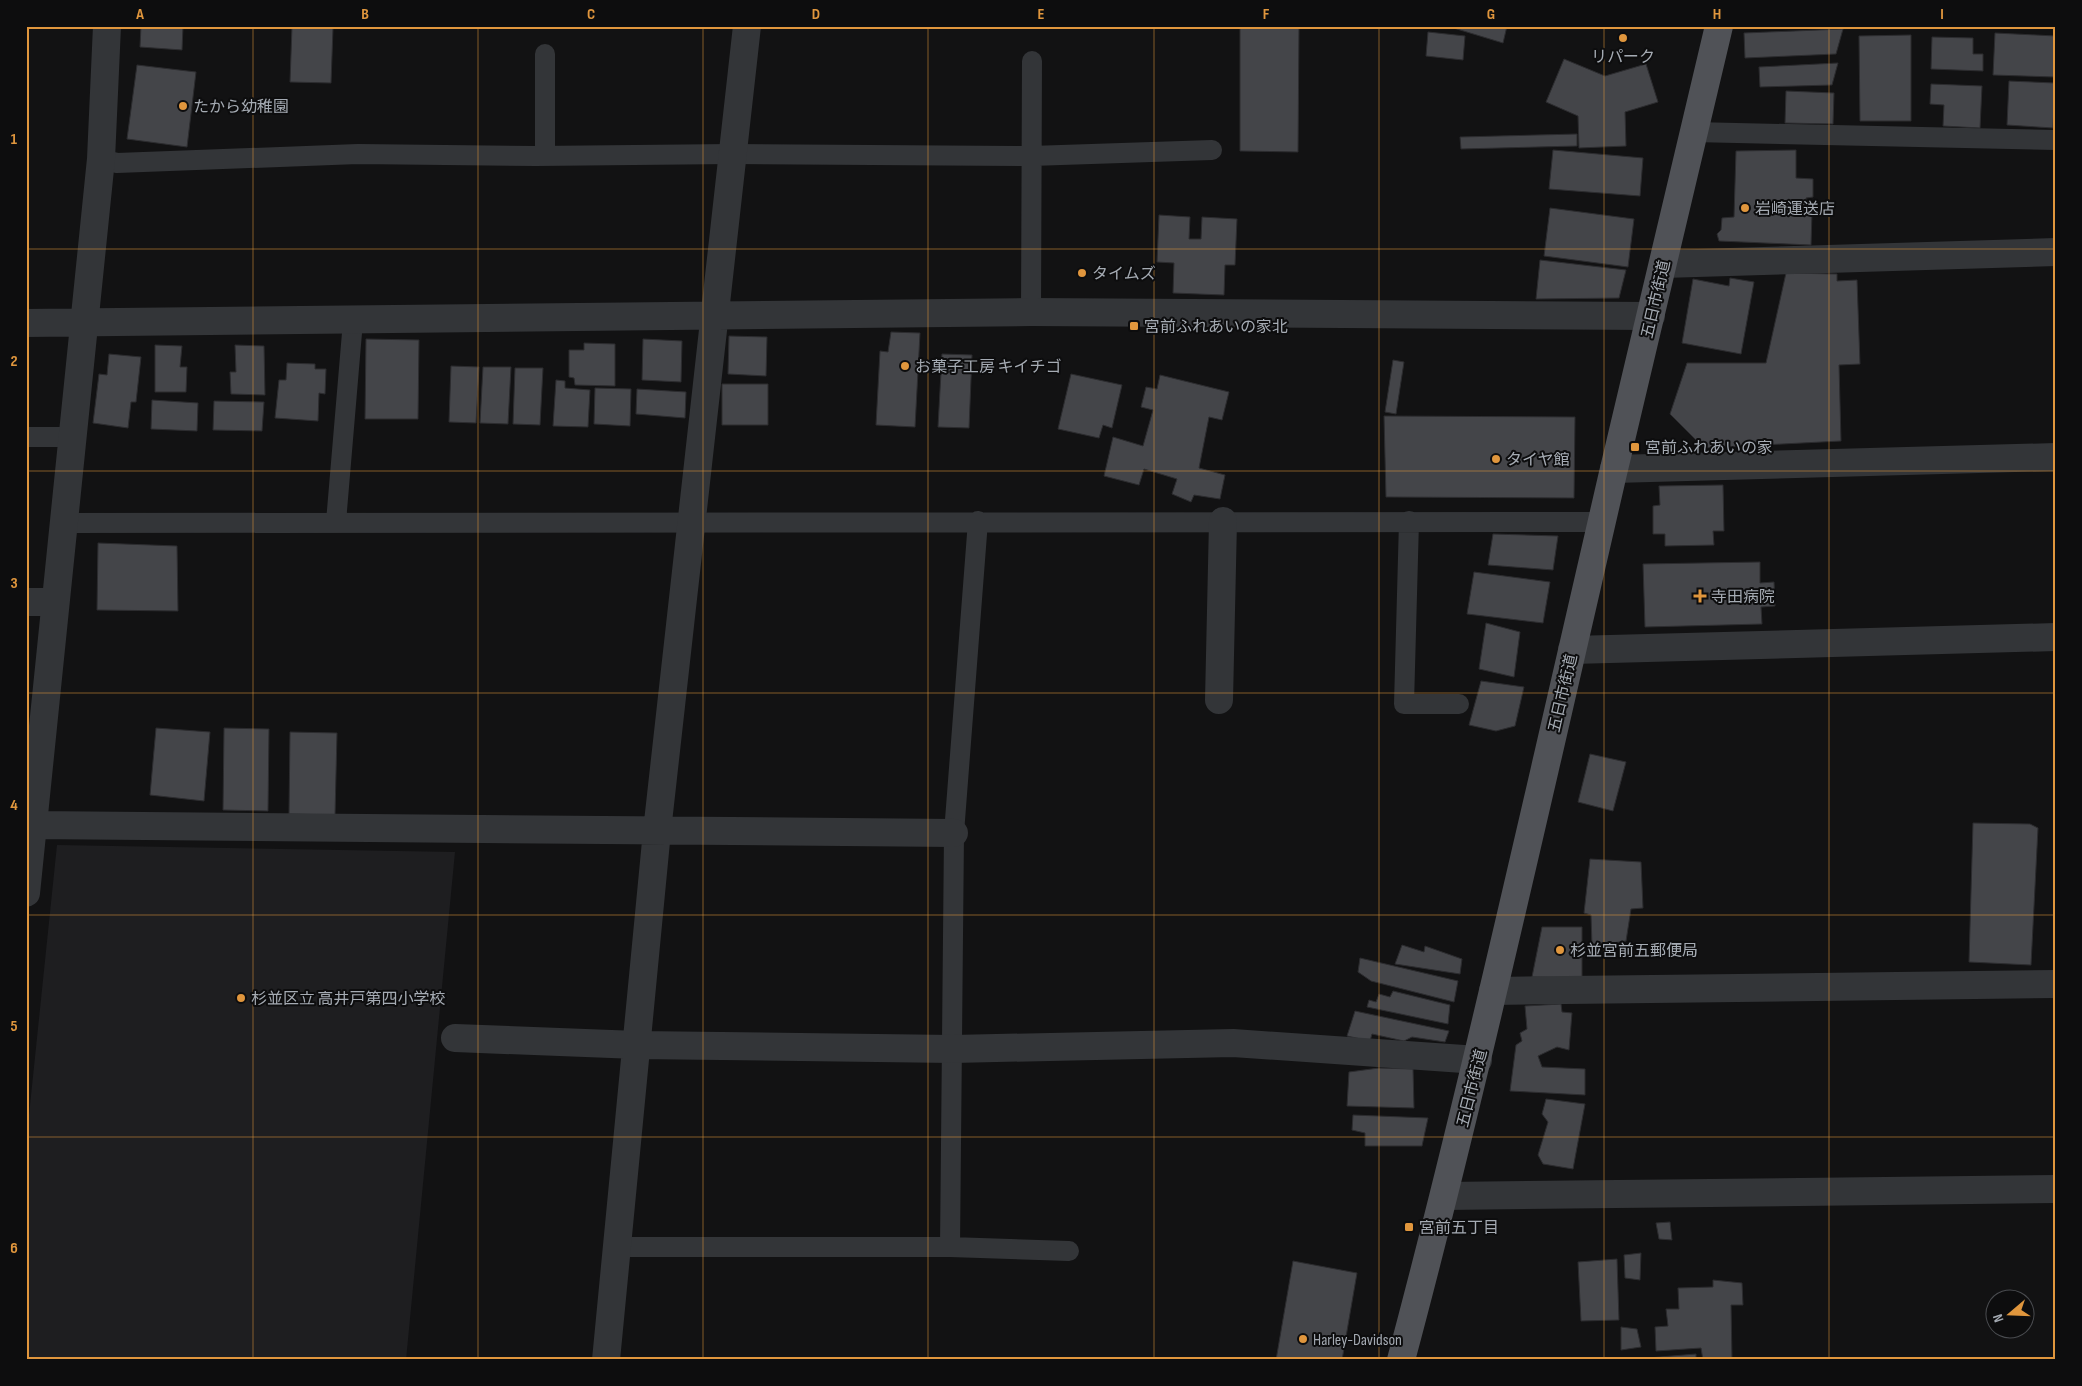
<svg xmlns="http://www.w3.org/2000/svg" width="2082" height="1386" font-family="'Sofia Sans Condensed','Noto Sans JP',sans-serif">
	<rect width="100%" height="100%" fill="#121213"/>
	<path fill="#1e1e20" d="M 57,845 L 455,852 L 406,1360 L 26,1360 L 26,1144 Z"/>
	<path fill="#444549" stroke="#2c2c2f" d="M 141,26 L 183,26 L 182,50 L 140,47 Z
		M 1240,26 L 1299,26 L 1298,152 L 1240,151 Z
		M 1447,26 L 1507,26 L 1503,43 Z
		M 292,27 L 333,28 L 331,83 L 290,82 Z
		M 1843,29 L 1836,54 L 1745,58 L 1744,33 Z
		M 1428,32 L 1465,36 L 1463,60 L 1426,56 Z
		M 1995,33 L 2056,36 L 2054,77 L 1993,75 Z
		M 1911,35 L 1911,121 L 1860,121 L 1859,36 Z
		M 1932,37 L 1973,38 L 1973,54 L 1983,54 L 1983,71 L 1931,69 Z
		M 1564,59 L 1605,76 L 1646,64 L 1658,102 L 1625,112 L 1626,146 L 1579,148 L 1578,116 L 1546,102 Z
		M 1838,63 L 1832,85 L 1760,87 L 1759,67 Z
		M 137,65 L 196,72 L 187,147 L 127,139 Z
		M 2009,81 L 2055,83 L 2053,128 L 2007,125 Z
		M 1931,84 L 1982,86 L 1980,128 L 1943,126 L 1944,105 L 1930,104 Z
		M 1786,91 L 1834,93 L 1833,124 L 1785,123 Z
		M 1577,134 L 1577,146 L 1461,149 L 1460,137 Z
		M 1553,150 L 1643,158 L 1640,196 L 1549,189 Z
		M 1796,150 L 1796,178 L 1813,179 L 1813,197 L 1806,198 L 1806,212 L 1812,212 L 1811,245 L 1719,241 L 1717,234 L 1721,230 L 1722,218 L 1734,217 L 1736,151 Z
		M 1550,208 L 1634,219 L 1628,267 L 1544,256 Z
		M 1159,215 L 1190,217 L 1189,239 L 1201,239 L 1202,217 L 1237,219 L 1235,265 L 1225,265 L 1224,295 L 1173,293 L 1174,263 L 1157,262 Z
		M 1540,260 L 1626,270 L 1619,298 L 1536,299 Z
		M 1786,273 L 1837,274 L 1837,281 L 1857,280 L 1860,364 L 1839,365 L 1841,441 L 1704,448 L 1670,414 L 1687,363 L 1766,363 Z
		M 1730,278 L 1754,282 L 1741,354 L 1682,343 L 1693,279 L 1729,286 Z
		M 891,332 L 920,333 L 915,427 L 876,425 L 880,351 L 888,352 Z
		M 729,336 L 767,337 L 766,376 L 728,374 Z
		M 366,339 L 419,340 L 418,419 L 365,419 Z
		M 643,339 L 682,341 L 681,382 L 642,380 Z
		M 584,343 L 615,344 L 615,386 L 575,385 L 574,378 L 569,377 L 569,350 L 584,350 Z
		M 155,345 L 182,346 L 180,367 L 187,367 L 186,392 L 155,392 Z
		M 235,345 L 264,346 L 265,395 L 231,394 L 230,372 L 236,372 Z
		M 109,354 L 141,357 L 136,402 L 131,402 L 128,428 L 93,423 L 99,374 L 107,375 Z
		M 942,354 L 972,355 L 969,428 L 938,427 Z
		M 1393,360 L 1404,362 L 1396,414 L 1385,412 Z
		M 287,363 L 315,364 L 315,369 L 326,369 L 325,394 L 319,393 L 318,421 L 275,418 L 279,380 L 286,380 Z
		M 451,366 L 479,367 L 476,423 L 449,422 Z
		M 483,367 L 511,367 L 508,424 L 480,423 Z
		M 515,368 L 543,368 L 540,425 L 513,424 Z
		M 1071,374 L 1122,385 L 1112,428 L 1103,425 L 1099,438 L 1058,429 Z
		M 1160,375 L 1229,392 L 1222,420 L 1209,417 L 1199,468 L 1225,475 L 1220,499 L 1194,495 L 1191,502 L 1172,494 L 1177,479 L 1144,469 L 1139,485 L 1104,476 L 1113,437 L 1143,446 L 1153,410 L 1141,407 L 1146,387 L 1157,389 Z
		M 556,380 L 565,381 L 565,388 L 590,390 L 588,427 L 553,426 Z
		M 722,384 L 768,384 L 768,425 L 722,425 Z
		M 595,388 L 631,389 L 630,426 L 594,424 Z
		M 637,389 L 686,392 L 685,418 L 636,414 Z
		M 152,400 L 198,403 L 197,431 L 151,429 Z
		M 214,401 L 264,402 L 262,431 L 213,430 Z
		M 1384,416 L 1575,417 L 1574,498 L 1386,497 Z
		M 1723,485 L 1724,531 L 1713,531 L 1714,545 L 1665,546 L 1665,534 L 1653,534 L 1653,506 L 1660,505 L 1659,486 Z
		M 1493,534 L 1558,536 L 1553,570 L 1488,565 Z
		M 98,543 L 177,546 L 178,611 L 97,610 Z
		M 1760,562 L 1760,583 L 1774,582 L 1775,606 L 1761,607 L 1762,624 L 1645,627 L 1643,564 Z
		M 1474,572 L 1550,582 L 1543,623 L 1467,614 Z
		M 1486,623 L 1520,632 L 1514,677 L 1479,669 Z
		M 1481,681 L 1524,687 L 1515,726 L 1496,731 L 1469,725 Z
		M 156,728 L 210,732 L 204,801 L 150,795 Z
		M 224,728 L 269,729 L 268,811 L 223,810 Z
		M 290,732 L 337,733 L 335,815 L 289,814 Z
		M 1590,754 L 1626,762 L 1613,811 L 1578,802 Z
		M 1973,823 L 2030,824 L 2038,828 L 2031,965 L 1969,962 Z
		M 1590,859 L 1641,862 L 1643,908 L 1631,909 L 1626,941 L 1592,946 L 1591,915 L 1584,913 Z
		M 1542,927 L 1582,927 L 1582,978 L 1532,977 Z
		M 1402,945 L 1424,952 L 1425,946 L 1462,959 L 1460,974 L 1395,964 Z
		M 1360,958 L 1458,981 L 1454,1002 L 1371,981 L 1358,972 Z
		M 1393,991 L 1450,1005 L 1448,1024 L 1367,1007 L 1369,1000 L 1376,1002 L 1379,994 L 1390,997 Z
		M 1561,1004 L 1562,1012 L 1572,1013 L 1569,1050 L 1557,1047 L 1538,1056 L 1542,1067 L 1585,1069 L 1585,1095 L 1510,1091 L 1516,1045 L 1522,1041 L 1520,1033 L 1527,1029 L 1525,1006 Z
		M 1355,1011 L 1449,1031 L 1445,1042 L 1412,1037 L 1404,1041 L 1372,1034 L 1370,1041 L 1347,1036 Z
		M 1379,1068 L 1413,1069 L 1414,1108 L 1347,1106 L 1349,1072 Z
		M 1546,1099 L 1585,1104 L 1573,1169 L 1543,1164 L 1538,1155 L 1548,1122 L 1542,1114 Z
		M 1353,1115 L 1428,1118 L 1422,1146 L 1365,1146 L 1365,1133 L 1352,1130 Z
		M 1670,1222 L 1672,1240 L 1659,1239 L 1656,1223 Z
		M 1641,1253 L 1640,1280 L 1625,1278 L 1624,1255 Z
		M 1617,1259 L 1619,1320 L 1581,1321 L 1578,1262 Z
		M 1293,1261 L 1357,1273 L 1342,1360 L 1276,1360 Z
		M 1713,1280 L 1742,1283 L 1743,1305 L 1731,1305 L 1732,1360 L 1703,1360 L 1701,1348 L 1656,1351 L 1655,1327 L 1668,1326 L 1666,1309 L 1679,1309 L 1678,1288 L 1713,1287 Z
		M 1621,1327 L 1637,1329 L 1641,1347 L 1621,1350 Z
		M 1696,1354 L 1696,1360 L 1636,1360 L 1636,1359 Z"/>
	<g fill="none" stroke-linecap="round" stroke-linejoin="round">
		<path stroke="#333538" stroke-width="20" d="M 1693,132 L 2056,140
			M 545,156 L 545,54
			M 101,159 L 117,163 L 358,154 L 536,156 L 732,154 L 1031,156 L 1212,150
			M 1031,312 L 1032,61
			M 26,437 L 71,437
			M 1409,521 L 1404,704 L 1459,704
			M 336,522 L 353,321
			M 63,523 L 1601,522
			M 617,1247 L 950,1247 L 1069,1251
			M 950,1247 L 954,833 L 978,521"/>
		<path stroke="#333538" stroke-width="28" d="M 1663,264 L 2056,252
			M 26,323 L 1031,312 L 1651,316
			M 1614,469 L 2056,457
			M 26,602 L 55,602
			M 1572,650 L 2056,637
			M 1219,700 L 1223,521
			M 33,825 L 954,833
			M 26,893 L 101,159 L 107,26
			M 1493,991 L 2056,984
			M 455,1038 L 637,1045 L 953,1049 L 1233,1043 L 1478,1060
			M 1445,1196 L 2056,1189
			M 606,1360 L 657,831 L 747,26"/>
		<path stroke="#505257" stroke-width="28" d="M 1401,1360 C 1455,1158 1502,954 1549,751 C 1604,509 1661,267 1719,26"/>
	</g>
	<path fill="none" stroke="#e0963d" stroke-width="1" stroke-opacity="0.55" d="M 253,26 L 253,1360M 478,26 L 478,1360M 703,26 L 703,1360M 928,26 L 928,1360M 1154,26 L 1154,1360M 1379,26 L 1379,1360M 1604,26 L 1604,1360M 1829,26 L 1829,1360M 26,249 L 2056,249M 26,471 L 2056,471M 26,693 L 2056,693M 26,915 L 2056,915M 26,1137 L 2056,1137"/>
	<g fill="#e0963d" stroke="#0d0d0e" stroke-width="2">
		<circle cx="1623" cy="38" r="5"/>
		<circle cx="183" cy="106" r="5"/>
		<circle cx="1745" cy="208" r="5"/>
		<circle cx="1082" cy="273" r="5"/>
		<rect x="1129" y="321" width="10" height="10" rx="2.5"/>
		<circle cx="905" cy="366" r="5"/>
		<rect x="1630" y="442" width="10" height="10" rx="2.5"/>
		<circle cx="1496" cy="459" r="5"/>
		<path d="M1697.5 588.5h5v5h5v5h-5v5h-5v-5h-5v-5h5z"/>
		<circle cx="1560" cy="950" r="5"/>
		<circle cx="241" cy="998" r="5"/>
		<rect x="1404" y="1222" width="10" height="10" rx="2.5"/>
		<circle cx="1303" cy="1339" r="5"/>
	</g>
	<g text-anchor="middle" stroke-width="4" stroke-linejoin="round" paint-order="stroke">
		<g font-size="16" fill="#a5abb3" stroke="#0d0d0e" text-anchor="start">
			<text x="1623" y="62" text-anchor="middle">リパーク</text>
			<text x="193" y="112">たから幼稚園</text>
			<text x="1755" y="214">岩崎運送店</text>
			<text x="1092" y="279">タイムズ</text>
			<text x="1144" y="332">宮前ふれあいの家北</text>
			<text x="915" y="372">お菓子工房 キイチゴ</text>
			<text x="1645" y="453">宮前ふれあいの家</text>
			<text x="1506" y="465">タイヤ館</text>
			<text x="1711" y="602">寺田病院</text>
			<text x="1570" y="956">杉並宮前五郵便局</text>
			<text x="251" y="1004">杉並区立 高井戸第四小学校</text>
			<text x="1419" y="1233">宮前五丁目</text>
			<text x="1313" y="1345">Harley-Davidson</text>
		</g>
		<g font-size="16" fill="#a5abb3" stroke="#0d0d0e">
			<text transform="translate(1655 299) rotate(-77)" y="6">五日市街道</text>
			<text transform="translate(1562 693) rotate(-77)" y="6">五日市街道</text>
			<text transform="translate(1471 1088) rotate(-76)" y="6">五日市街道</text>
		</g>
	</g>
	<rect width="2082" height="1386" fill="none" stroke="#0d0d0e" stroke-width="55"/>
	<g transform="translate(2010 1314) rotate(251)"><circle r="24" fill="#0d0d0e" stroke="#4a4c50"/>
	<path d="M0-4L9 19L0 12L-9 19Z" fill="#e0963d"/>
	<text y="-8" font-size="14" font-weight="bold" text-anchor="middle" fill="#a5abb3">N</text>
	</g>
	<rect x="28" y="28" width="2026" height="1330" fill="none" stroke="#e0963d" stroke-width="2"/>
	<g font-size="16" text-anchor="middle" font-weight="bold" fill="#e0963d">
		<text x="140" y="19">A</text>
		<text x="365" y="19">B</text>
		<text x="591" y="19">C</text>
		<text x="816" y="19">D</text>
		<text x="1041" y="19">E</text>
		<text x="1266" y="19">F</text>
		<text x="1491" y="19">G</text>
		<text x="1717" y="19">H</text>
		<text x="1942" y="19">I</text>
		<text x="14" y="144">1</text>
		<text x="14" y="366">2</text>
		<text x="14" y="588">3</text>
		<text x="14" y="810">4</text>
		<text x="14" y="1031">5</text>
		<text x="14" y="1253">6</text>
	</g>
</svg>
